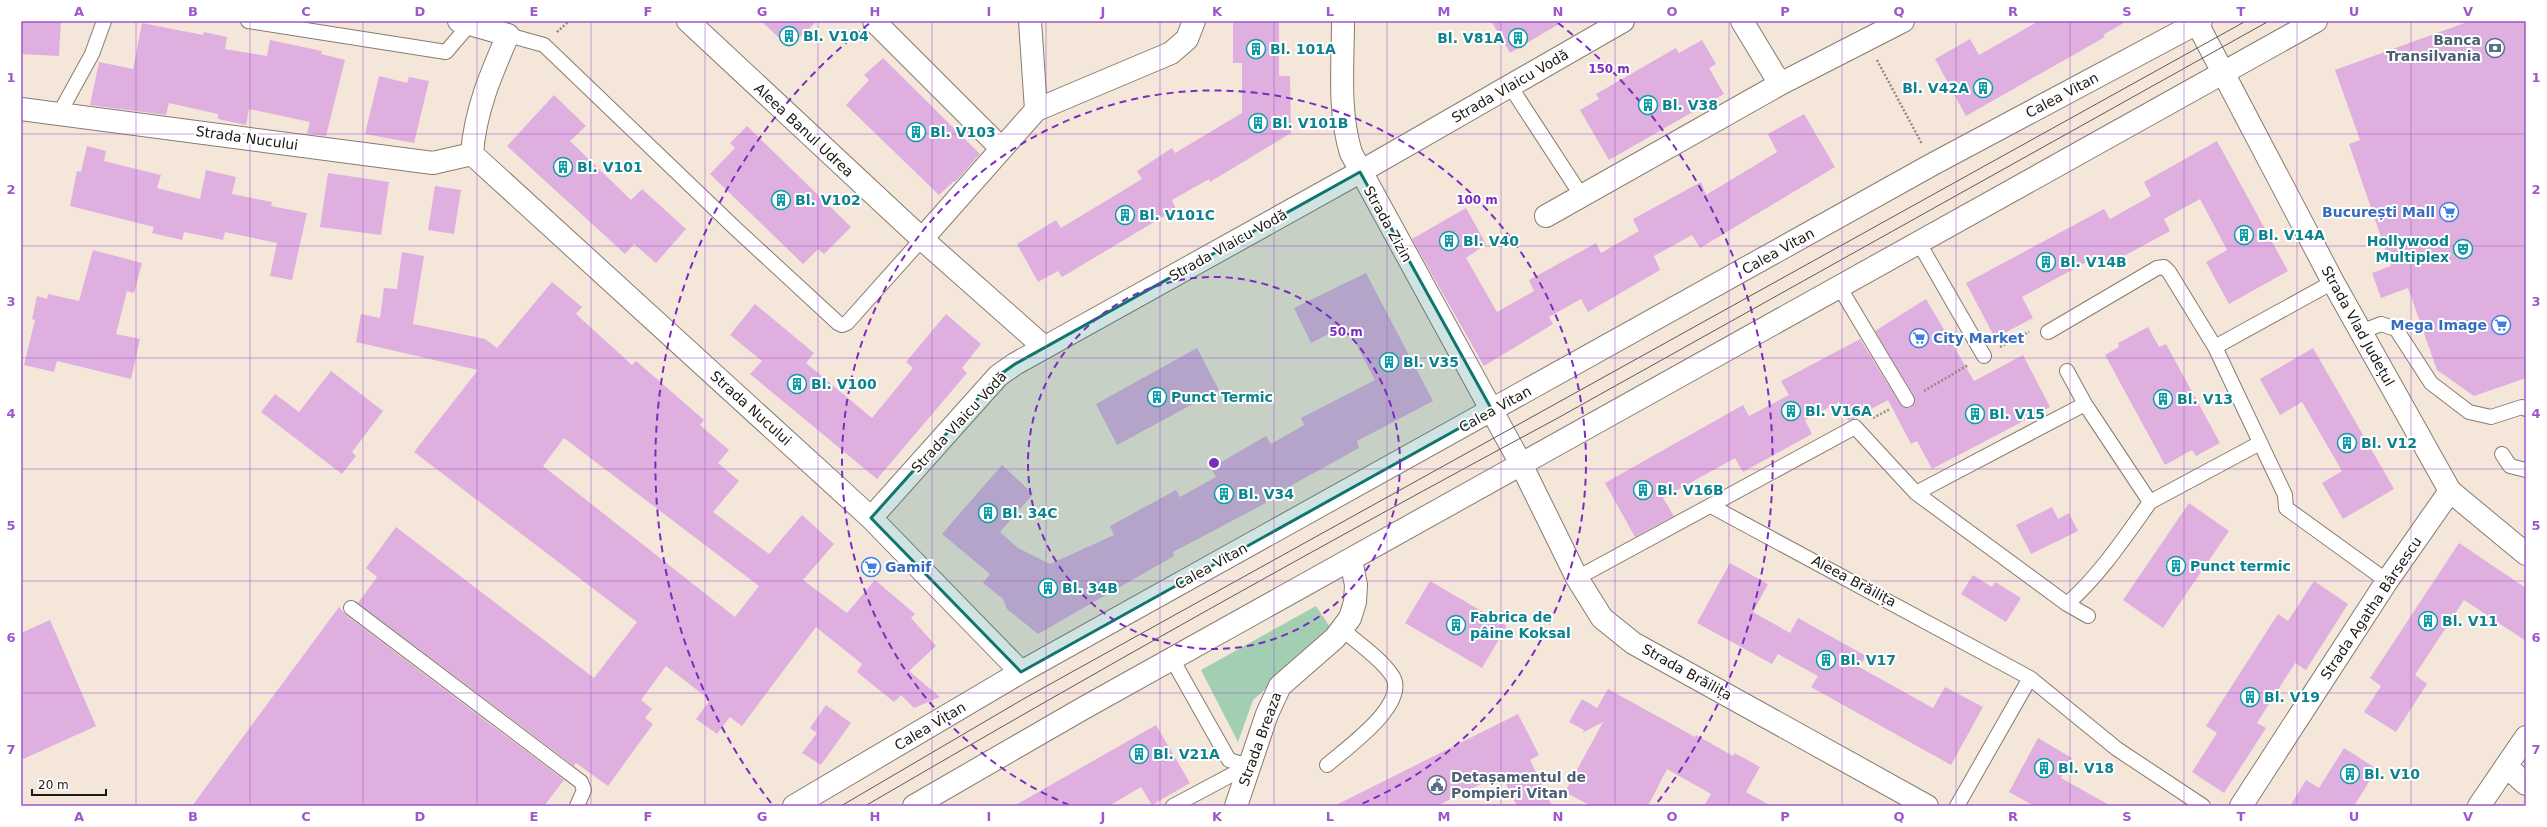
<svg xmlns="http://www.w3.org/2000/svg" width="2547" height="827" font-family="'DejaVu Sans',sans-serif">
	<rect width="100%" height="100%" fill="#f4e7da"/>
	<path fill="#a2cfb1" d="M 1316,606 L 1334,633 L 1318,642 L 1253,700 L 1238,742 L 1201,670 Z"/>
	<path fill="#dfafe0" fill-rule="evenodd" d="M 21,21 L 61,21 L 59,56 L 21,54 Z
		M 761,21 L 817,21 L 789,47 Z
		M 1233,21 L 1279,21 L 1279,76 L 1290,76 L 1291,133 L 1210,182 L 1209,179 L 1172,200 L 1176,209 L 1062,277 L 1058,271 L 1038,282 L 1017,244 L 1056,220 L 1061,228 L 1142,179 L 1137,171 L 1172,148 L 1175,153 L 1242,113 L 1242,63 L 1233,63 Z
		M 1491,21 L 1564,21 L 1510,53 Z
		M 2039,21 L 2127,21 L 2103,35 L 2105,37 L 1966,116 L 1935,59 L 1970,39 L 1979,55 Z
		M 2470,21 L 2526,21 L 2526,378 L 2474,396 L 2437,370 L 2408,288 L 2381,298 L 2372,273 L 2391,266 L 2349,144 L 2360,140 L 2335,70 Z
		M 142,23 L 203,35 L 204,32 L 227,37 L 225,49 L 267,56 L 270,40 L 322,51 L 321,54 L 345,60 L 326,136 L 307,133 L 310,122 L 249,109 L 246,125 L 218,119 L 218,114 L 169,103 L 166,115 L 90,105 L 99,62 L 133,69 Z
		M 1702,40 L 1716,64 L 1709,68 L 1724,94 L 1609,160 L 1580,110 L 1599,99 L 1596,94 L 1676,48 L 1679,53 Z
		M 883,58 L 980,154 L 955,182 L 954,181 L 939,195 L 846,105 L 869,80 L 864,75 Z
		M 379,76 L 407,83 L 409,77 L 429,81 L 414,143 L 365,134 Z
		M 554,95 L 586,126 L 570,141 L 631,200 L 642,189 L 686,229 L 656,263 L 634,244 L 625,254 L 507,146 Z
		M 1804,114 L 1835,167 L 1700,248 L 1692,235 L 1654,256 L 1660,270 L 1588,312 L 1581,299 L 1549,317 L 1553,324 L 1484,366 L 1412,239 L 1466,208 L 1486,244 L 1466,258 L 1497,312 L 1534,291 L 1529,280 L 1596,243 L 1601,253 L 1639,231 L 1633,219 L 1701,182 L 1706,195 L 1777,152 L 1768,134 Z
		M 747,126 L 851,227 L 824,254 L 818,249 L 803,264 L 710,174 L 735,148 L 730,143 Z
		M 2217,141 L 2288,271 L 2229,304 L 2206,262 L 2227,250 L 2200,199 L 2164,219 L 2170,231 L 2102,268 L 2096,257 L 2022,297 L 2033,318 L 1995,338 L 1966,283 L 2104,209 L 2110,219 L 2151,196 L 2144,182 Z
		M 87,146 L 106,151 L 104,161 L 161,175 L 157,188 L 200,199 L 206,170 L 236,177 L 232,194 L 272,202 L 271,206 L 307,213 L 292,280 L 270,276 L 277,243 L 225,232 L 223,240 L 184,232 L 182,240 L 152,233 L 154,227 L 70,206 L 77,171 L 81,172 Z
		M 328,173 L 389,182 L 381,235 L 320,227 Z
		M 435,186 L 461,190 L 454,234 L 428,230 Z
		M 93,250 L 142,263 L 134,293 L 127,291 L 116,334 L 140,339 L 131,379 L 57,361 L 54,372 L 24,365 L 35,320 L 32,319 L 37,296 L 47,299 L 48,294 L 79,301 Z
		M 402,252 L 424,256 L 413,324 L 485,339 L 497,348 L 552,282 L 582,307 L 576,314 L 632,365 L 636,361 L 688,406 L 704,420 L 700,425 L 729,450 L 718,463 L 739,481 L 713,512 L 769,554 L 802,515 L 834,544 L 803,580 L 847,613 L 875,580 L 915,614 L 911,618 L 936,646 L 909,671 L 940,697 L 914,708 L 901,695 L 894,702 L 857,672 L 862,664 L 816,627 L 742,726 L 730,717 L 717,734 L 696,719 L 710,700 L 666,666 L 641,700 L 652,709 L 645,718 L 653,724 L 608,786 L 576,763 L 574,766 L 358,603 L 377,577 L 366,568 L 396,527 L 594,678 L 637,622 L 414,452 L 478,370 L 356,342 L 361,314 L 380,318 L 384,288 L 397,289 ZM 564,438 L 759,586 L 735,617 L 543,466 Z
		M 1366,273 L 1433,401 L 1357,441 L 1359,448 L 1265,500 L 1266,503 L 1173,552 L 1174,556 L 1038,634 L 1007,609 L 1003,599 L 983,583 L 990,574 L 942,534 L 1002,465 L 1033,494 L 1000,532 L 1018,548 L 1050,564 L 1114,535 L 1110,526 L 1176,490 L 1180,497 L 1216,477 L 1211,468 L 1266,436 L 1271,444 L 1304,425 L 1301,418 L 1375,380 L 1346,325 L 1311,343 L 1294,308 Z
		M 1926,299 L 1974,381 L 2023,355 L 2050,407 L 1932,469 L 1917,441 L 1911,444 L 1888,400 L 1849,421 L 1839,402 L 1805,420 L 1812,434 L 1743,472 L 1735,458 L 1663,498 L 1674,516 L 1635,537 L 1605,483 L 1743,405 L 1749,416 L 1789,395 L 1781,381 L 1860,339 L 1900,404 L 1907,408 L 1912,407 L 1915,400 L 1914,396 L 1875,331 Z
		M 755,304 L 814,353 L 806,363 L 872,418 L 913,368 L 906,362 L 946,314 L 981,344 L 962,368 L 967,373 L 877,479 L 750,374 L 762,361 L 730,335 Z
		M 2148,327 L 2159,347 L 2166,344 L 2220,443 L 2196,456 L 2192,450 L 2165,465 L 2105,355 L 2119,347 L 2118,343 Z
		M 1197,348 L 1219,390 L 1117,445 L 1096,404 Z
		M 2313,348 L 2394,489 L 2343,519 L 2322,483 L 2342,471 L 2302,402 L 2280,415 L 2260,379 Z
		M 331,371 L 383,411 L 352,452 L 356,456 L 342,474 L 261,412 L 275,394 L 299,412 Z
		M 2189,503 L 2229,531 L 2163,628 L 2123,600 Z
		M 2052,507 L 2058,519 L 2069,513 L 2078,531 L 2031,554 L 2016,525 Z
		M 2459,543 L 2526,588 L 2526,641 L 2464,600 L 2415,675 L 2427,684 L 2396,732 L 2364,712 L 2381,686 L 2370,678 Z
		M 1730,563 L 1768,584 L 1753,612 L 1790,633 L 1798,618 L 1866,656 L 1859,667 L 1933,708 L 1945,687 L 1983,707 L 1951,765 L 1811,687 L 1818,676 L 1778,654 L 1772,664 L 1697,623 Z
		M 1973,575 L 1992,587 L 1995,582 L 2021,598 L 2006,622 L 1961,594 Z
		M 1430,581 L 1507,626 L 1482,668 L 1405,623 Z
		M 2314,581 L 2348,604 L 2306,670 L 2295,663 L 2257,723 L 2266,728 L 2224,793 L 2192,772 L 2217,733 L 2206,726 L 2278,614 L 2288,621 Z
		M 339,607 L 346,615 L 564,780 L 544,806 L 192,806 Z
		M 50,620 L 96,726 L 21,760 L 21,633 Z
		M 1608,689 L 1695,737 L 1696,735 L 1733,756 L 1735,753 L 1760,767 L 1746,792 L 1771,806 L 1704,806 L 1711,794 L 1667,769 L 1648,806 L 1591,806 L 1565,792 L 1603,722 L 1582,733 L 1584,730 L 1569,722 L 1582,699 L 1597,708 Z
		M 826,705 L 851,723 L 821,765 L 802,753 L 817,733 L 810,728 Z
		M 1518,714 L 1539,755 L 1530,760 L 1552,806 L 1517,806 L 1501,774 L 1437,806 L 1334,806 Z
		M 1156,725 L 1190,783 L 1152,805 L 1141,787 L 1109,806 L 1014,806 Z
		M 2038,738 L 2072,758 L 2061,778 L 2111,806 L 2034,806 L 2009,792 Z
		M 2344,748 L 2377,769 L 2354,806 L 2290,806 L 2306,780 L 2319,788 Z"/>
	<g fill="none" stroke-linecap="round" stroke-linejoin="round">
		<g stroke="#877b70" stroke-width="16">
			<path id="lane" d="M 248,21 L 446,52 L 469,25
				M 508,35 L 544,45 L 736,229 L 838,323 L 842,325 L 847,323 L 922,239
				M 1510,86 L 1581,195
				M 59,114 L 92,54 L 104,21
				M 1919,243 L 1984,356
				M 1840,288 L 1907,400
				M 2048,332 L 2157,268 L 2164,267 L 2169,272 L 2215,347 L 2285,495 L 2286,508 L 2387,581
				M 2361,332 L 2381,324 L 2396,329 L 2431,383 L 2469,412 L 2491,417 L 2522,407 L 2526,409
				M 2215,347 L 2333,282
				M 2067,371 L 2085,404
				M 2502,454 L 2510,466 L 2526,470
				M 1916,493 L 2067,604 L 2088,616
				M 1711,506 L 2030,678 L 2117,749 L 2203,806
				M 1577,578 L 1855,427 L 1916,493 L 2085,404 L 2150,502 L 2260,443
				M 2067,604 C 2100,575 2125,537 2150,502
				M 351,608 L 581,782 L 584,790 L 577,806
				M 1172,659 L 1229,760 L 1248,766
				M 1327,765 C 1345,749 1413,702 1391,674 C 1379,657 1359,644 1343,630
				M 1173,806 L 1248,766
				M 1957,806 L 2030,678"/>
		</g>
		<g stroke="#877b70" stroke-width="24">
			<path id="street" d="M 688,21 L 922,239 L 1044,347
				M 874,21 L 1001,148
				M 1030,21 L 1036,110
				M 1742,21 L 1780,84
				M 1546,216 L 1780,84 L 1903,21
				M 922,239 L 1036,110 L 1171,53 L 1187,39 L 1194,21
				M 871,518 L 998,376 L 1015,364 L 1360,172 L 1623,21
				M 2506,766 L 2526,784
				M 2479,806 L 2526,737"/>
		</g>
		<g stroke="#877b70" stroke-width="24">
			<path id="secondary" d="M 459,21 L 508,35 C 491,74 475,111 472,154
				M 1343,21 C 1343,65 1338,111 1351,153 L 1521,464 L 1577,578 L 1602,618 L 1633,643 L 1927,806
				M 2197,23 L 2333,282 L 2450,491 L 2526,554
				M 21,109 L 433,163 L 472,154
				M 472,154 L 871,518 L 1021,672
				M 794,806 L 1021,672 L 1933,164 L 2201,21
				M 914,806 L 1082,709 L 2316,21
				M 1236,806 L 1267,714 L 1280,686 L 1335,638 L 1350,618 L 1355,602 L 1356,585 L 1351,560
				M 2241,806 L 2387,581 L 2450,491"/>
		</g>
		<path stroke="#938a81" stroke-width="2.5" stroke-dasharray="2 2" stroke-linecap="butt" d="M 557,32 L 569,21
			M 1877,60 L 1922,144
			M 2000,347 L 2029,332
			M 1924,391 L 1968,365
			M 1873,418 L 1890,409"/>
		<use href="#lane" stroke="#fff" stroke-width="14"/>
		<use href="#street" stroke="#fff" stroke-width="22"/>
		<use href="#secondary" stroke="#fff" stroke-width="22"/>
		<path stroke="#605952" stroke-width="1" d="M 841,806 L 1025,698 L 2246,21
			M 865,806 C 1093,673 1323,544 1556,419 L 2269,21"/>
	</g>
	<path fill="#0f766e" fill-opacity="0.2" stroke="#0f766e" stroke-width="3" stroke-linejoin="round" d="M 1360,172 L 1492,410 L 1021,672 L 871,518 L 998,376 L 1015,364 Z"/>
	<path fill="none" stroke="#9d57cc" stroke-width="1" stroke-opacity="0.55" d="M 136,21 L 136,806M 250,21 L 250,806M 363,21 L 363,806M 477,21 L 477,806M 591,21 L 591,806M 705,21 L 705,806M 818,21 L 818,806M 932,21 L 932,806M 1046,21 L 1046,806M 1160,21 L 1160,806M 1274,21 L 1274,806M 1387,21 L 1387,806M 1501,21 L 1501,806M 1615,21 L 1615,806M 1729,21 L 1729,806M 1842,21 L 1842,806M 1956,21 L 1956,806M 2070,21 L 2070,806M 2184,21 L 2184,806M 2297,21 L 2297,806M 2411,21 L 2411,806M 21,134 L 2526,134M 21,246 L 2526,246M 21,358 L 2526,358M 21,469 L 2526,469M 21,581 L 2526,581M 21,693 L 2526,693"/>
	<g fill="none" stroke="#7b2cbf" stroke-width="2" stroke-dasharray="7 5">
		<circle cx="1214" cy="463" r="186"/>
		<path d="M1069 805A372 372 0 1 1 1359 805"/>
		<path d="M771 803A558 558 0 0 1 870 23M1558 23A558 558 0 0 1 1657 803"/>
	</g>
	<defs>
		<g id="building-ring" transform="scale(1)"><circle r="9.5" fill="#fff" stroke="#0f9aa8" stroke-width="1.5"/><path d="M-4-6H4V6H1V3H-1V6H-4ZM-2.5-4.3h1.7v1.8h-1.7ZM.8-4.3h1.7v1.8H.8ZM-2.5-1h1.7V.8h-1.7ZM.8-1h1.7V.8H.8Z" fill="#0f9aa8"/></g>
		<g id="bank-ring" transform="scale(1)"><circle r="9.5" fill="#fff" stroke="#5c6f8a" stroke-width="1.5"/><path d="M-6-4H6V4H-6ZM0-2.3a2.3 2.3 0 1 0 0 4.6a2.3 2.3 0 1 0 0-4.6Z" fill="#5c6f8a"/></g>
		<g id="supermarket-ring" transform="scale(1)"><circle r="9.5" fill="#fff" stroke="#3f7fe0" stroke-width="1.5"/><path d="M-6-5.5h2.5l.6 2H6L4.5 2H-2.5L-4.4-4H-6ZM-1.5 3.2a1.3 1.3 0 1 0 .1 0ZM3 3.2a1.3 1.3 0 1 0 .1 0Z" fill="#3f7fe0"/></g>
		<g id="theatre-ring" transform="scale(1)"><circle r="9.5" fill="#fff" stroke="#0f9aa8" stroke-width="1.5"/><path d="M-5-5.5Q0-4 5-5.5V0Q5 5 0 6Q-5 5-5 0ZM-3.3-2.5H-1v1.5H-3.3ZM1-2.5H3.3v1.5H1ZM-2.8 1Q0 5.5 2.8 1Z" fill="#0f9aa8"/></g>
		<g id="civic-ring" transform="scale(1)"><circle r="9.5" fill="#fff" stroke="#5c6f8a" stroke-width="1.5"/><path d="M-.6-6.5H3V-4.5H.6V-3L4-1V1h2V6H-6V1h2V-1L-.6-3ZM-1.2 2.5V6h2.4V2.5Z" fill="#5c6f8a"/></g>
	</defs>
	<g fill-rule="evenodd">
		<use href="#building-ring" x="789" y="36"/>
		<use href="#building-ring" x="1518" y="38"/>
		<use href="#bank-ring" x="2495" y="48"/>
		<use href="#building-ring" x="1256" y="49"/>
		<use href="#building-ring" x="1983" y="88"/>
		<use href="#building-ring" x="1648" y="105"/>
		<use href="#building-ring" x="1258" y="123"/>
		<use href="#building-ring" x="916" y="132"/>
		<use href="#building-ring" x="563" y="167"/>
		<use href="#building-ring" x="781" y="200"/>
		<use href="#supermarket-ring" x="2449" y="212"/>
		<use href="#building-ring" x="1125" y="215"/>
		<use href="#building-ring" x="2244" y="235"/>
		<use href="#building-ring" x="1449" y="241"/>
		<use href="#theatre-ring" x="2463" y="249"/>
		<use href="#building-ring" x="2046" y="262"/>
		<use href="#supermarket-ring" x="2501" y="325"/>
		<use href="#supermarket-ring" x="1919" y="338"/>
		<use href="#building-ring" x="1389" y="362"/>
		<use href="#building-ring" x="797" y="384"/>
		<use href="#building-ring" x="1157" y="397"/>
		<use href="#building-ring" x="2163" y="399"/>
		<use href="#building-ring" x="1791" y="411"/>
		<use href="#building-ring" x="1975" y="414"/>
		<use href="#building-ring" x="2347" y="443"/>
		<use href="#building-ring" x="1643" y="490"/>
		<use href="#building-ring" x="1224" y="494"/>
		<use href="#building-ring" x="988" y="513"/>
		<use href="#building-ring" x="2176" y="566"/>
		<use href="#supermarket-ring" x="871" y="567"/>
		<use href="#building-ring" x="1048" y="588"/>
		<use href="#building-ring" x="2428" y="621"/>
		<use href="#building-ring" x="1456" y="625"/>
		<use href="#building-ring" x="1826" y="660"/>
		<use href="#building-ring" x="2250" y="697"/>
		<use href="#building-ring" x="1139" y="754"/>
		<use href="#building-ring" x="2044" y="768"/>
		<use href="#building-ring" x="2350" y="774"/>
		<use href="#civic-ring" x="1437" y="785"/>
	</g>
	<g text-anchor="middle" stroke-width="4" stroke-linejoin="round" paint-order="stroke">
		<g font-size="14" font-weight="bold" fill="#0d838f" stroke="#fff" text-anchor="start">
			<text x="803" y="41">Bl. V104</text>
			<text x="1504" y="43" text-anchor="end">Bl. V81A</text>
			<text x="1270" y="54">Bl. 101A</text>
			<text x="1969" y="93" text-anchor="end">Bl. V42A</text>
			<text x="1662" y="110">Bl. V38</text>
			<text x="1272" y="128">Bl. V101B</text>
			<text x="930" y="137">Bl. V103</text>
			<text x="577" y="172">Bl. V101</text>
			<text x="795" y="205">Bl. V102</text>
			<text x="1139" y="220">Bl. V101C</text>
			<text x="2258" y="240">Bl. V14A</text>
			<text x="1463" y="246">Bl. V40</text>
			<text x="2449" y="246" text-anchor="end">Hollywood<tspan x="2449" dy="16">Multiplex</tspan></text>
			<text x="2060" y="267">Bl. V14B</text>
			<text x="1403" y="367">Bl. V35</text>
			<text x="811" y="389">Bl. V100</text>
			<text x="1171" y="402">Punct Termic</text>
			<text x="2177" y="404">Bl. V13</text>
			<text x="1805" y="416">Bl. V16A</text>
			<text x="1989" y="419">Bl. V15</text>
			<text x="2361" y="448">Bl. V12</text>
			<text x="1657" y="495">Bl. V16B</text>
			<text x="1238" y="499">Bl. V34</text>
			<text x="1002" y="518">Bl. 34C</text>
			<text x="2190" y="571">Punct termic</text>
			<text x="1062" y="593">Bl. 34B</text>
			<text x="1470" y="622">Fabrica de<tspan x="1470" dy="16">pâine Koksal</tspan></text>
			<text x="2442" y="626">Bl. V11</text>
			<text x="1840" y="665">Bl. V17</text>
			<text x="2264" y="702">Bl. V19</text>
			<text x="1153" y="759">Bl. V21A</text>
			<text x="2058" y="773">Bl. V18</text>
			<text x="2364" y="779">Bl. V10</text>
		</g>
		<g font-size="14" font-weight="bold" fill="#4e5e75" stroke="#fff" text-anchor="end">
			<text x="2481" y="45">Banca<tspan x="2481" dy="16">Transilvania</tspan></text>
			<text x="1451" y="782" text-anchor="start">Detașamentul de<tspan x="1451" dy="16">Pompieri Vitan</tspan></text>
		</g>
		<g font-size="14" fill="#1c1813" stroke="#fff">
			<text transform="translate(1510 86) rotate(-30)" y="5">Strada Vlaicu Vodă</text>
			<text transform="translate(2062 95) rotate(-28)" y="5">Calea Vitan</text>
			<text transform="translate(804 130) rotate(43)" y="5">Aleea Banul Udrea</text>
			<text transform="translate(247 138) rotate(8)" y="5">Strada Nucului</text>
			<text transform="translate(1388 224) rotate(61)" y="5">Strada Zizin</text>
			<text transform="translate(1228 245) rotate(-29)" y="5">Strada Vlaicu Vodă</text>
			<text transform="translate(1778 251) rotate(-29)" y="5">Calea Vitan</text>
			<text transform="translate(2358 326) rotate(61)" y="5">Strada Vlad Județul</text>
			<text transform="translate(751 408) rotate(42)" y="5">Strada Nucului</text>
			<text transform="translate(1495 409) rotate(-29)" y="5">Calea Vitan</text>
			<text transform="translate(959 422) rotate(-47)" y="5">Strada Vlaicu Vodă</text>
			<text transform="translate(1211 566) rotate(-29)" y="5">Calea Vitan</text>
			<text transform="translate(1854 581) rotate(28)" y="5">Aleea Brăilița</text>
			<text transform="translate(2371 608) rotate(-56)" y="5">Strada Agatha Bârsescu</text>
			<text transform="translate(1687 672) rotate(29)" y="5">Strada Brăilița</text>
			<text transform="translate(930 726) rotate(-31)" y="5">Calea Vitan</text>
			<text transform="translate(1260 739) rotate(-70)" y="5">Strada Breaza</text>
		</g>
		<g font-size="14" font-weight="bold" fill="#366cbe" stroke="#fff" text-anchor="end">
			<text x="2435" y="217">București Mall</text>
			<text x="2487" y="330">Mega Image</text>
			<text x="1933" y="343" text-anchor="start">City Market</text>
			<text x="885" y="572" text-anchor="start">Gamif</text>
		</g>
	</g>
	<circle cx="1214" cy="463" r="6" fill="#7b2cbf" stroke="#fff" stroke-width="2"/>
	<g font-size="12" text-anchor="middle" font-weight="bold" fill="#7b2cbf" stroke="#fff" stroke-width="4" stroke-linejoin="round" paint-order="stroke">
		<text x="1609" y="73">150 m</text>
		<text x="1477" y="204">100 m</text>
		<text x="1346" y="336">50 m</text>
	</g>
	<rect width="2547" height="827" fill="none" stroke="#ffffff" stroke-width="44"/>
	<path d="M32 789v6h74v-6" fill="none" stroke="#1c1813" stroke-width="2"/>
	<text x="38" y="789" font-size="12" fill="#1c1813" stroke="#ffffff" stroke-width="3" paint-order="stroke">20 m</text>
	<rect x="22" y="22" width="2503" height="783" fill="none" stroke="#9d57cc" stroke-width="1.5"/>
	<g font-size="13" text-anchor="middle" font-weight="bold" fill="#9d57cc">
		<text x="79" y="16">A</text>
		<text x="193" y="16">B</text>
		<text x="306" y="16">C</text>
		<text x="420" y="16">D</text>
		<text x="534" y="16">E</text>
		<text x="648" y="16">F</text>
		<text x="762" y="16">G</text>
		<text x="875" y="16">H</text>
		<text x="989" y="16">I</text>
		<text x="1103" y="16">J</text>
		<text x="1217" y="16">K</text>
		<text x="1330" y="16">L</text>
		<text x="1444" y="16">M</text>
		<text x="1558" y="16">N</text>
		<text x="1672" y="16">O</text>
		<text x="1785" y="16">P</text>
		<text x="1899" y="16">Q</text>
		<text x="2013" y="16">R</text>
		<text x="2127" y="16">S</text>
		<text x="2241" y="16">T</text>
		<text x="2354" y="16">U</text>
		<text x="2468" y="16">V</text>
		<text x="11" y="82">1</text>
		<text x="2536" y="82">1</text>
		<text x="11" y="194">2</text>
		<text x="2536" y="194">2</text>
		<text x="11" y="306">3</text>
		<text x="2536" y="306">3</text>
		<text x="11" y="418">4</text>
		<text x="2536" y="418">4</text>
		<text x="11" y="530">5</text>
		<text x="2536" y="530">5</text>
		<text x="11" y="642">6</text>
		<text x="2536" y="642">6</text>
		<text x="11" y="754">7</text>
		<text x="2536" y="754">7</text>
		<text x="79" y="821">A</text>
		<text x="193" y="821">B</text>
		<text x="306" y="821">C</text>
		<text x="420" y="821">D</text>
		<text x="534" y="821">E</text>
		<text x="648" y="821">F</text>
		<text x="762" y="821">G</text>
		<text x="875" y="821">H</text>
		<text x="989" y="821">I</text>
		<text x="1103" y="821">J</text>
		<text x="1217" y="821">K</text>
		<text x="1330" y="821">L</text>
		<text x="1444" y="821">M</text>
		<text x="1558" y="821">N</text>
		<text x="1672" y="821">O</text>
		<text x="1785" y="821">P</text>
		<text x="1899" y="821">Q</text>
		<text x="2013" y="821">R</text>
		<text x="2127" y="821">S</text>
		<text x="2241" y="821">T</text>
		<text x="2354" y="821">U</text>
		<text x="2468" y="821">V</text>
	</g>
</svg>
